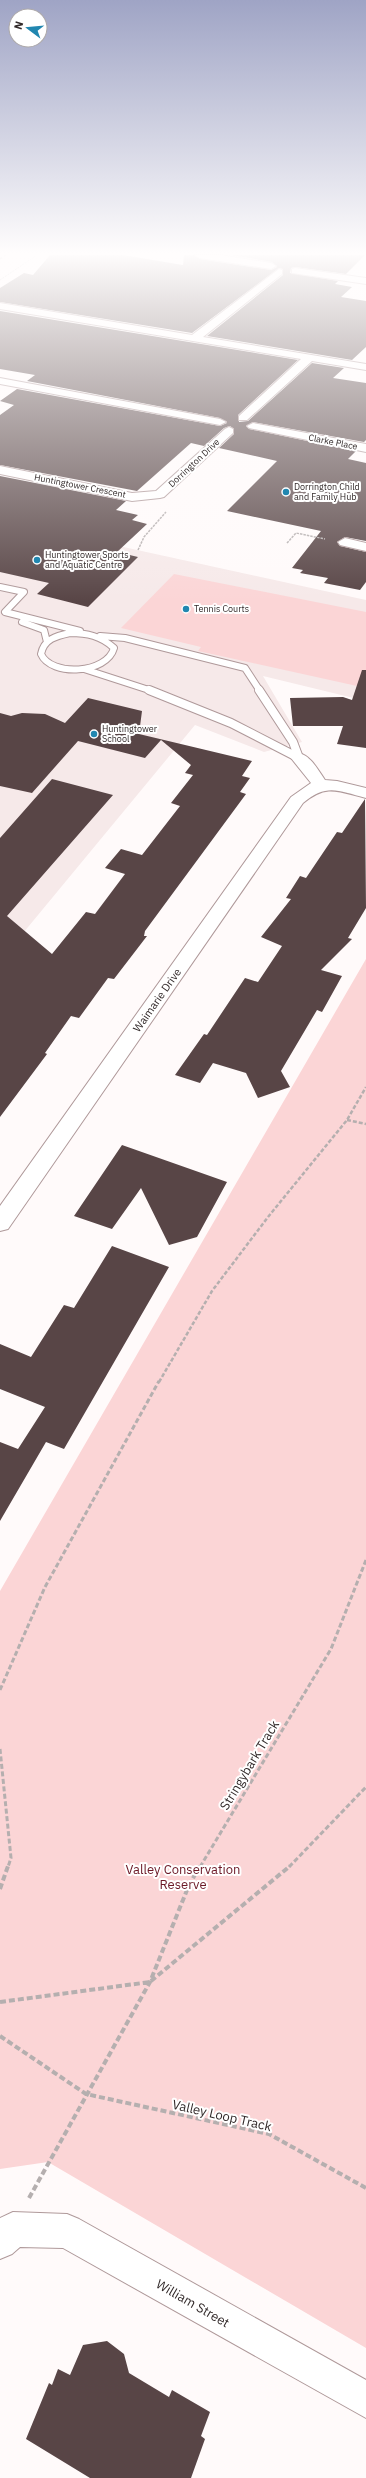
<svg xmlns="http://www.w3.org/2000/svg" width="366" height="2478" font-family="'IBM Plex Sans',sans-serif">
	<rect width="100%" height="100%" fill="#fffafa"/>
	<path fill="#f6e9e9" d="M 0,520 L 366,600 L 366,701 L 263,676 L 302,742 L 264,752 L 195,725 L 0,961 Z"/>
	<path fill="#fbd5d6" d="M 174,574 L 366,612 L 366,688 L 198,651 L 201,647 L 121,628 Z
		M 366,959 L 366,2348 L 48,2162 L 0,2169 L 0,1591 Z"/>
	<path fill="#584546" d="M 50,255 L 123,255 L 183,265 L 184,255 L 194,255 L 200,259 L 271,270 L 277,267 L 272,262 L 231,255 L 365,255 L 346,274 L 295,267 L 291,268 L 290,273 L 338,281 L 335,284 L 352,287 L 341,297 L 366,301 L 366,347 L 352,360 L 207,336 L 283,275 L 283,269 L 279,268 L 192,333 L 0,302 L 0,288 L 24,273 L 33,275 Z
		M 0,311 L 298,360 L 238,415 L 239,422 L 248,421 L 312,363 L 344,368 L 333,378 L 366,383 L 366,440 L 364,442 L 253,422 L 246,426 L 249,429 L 356,451 L 348,459 L 366,463 L 366,541 L 345,537 L 337,542 L 340,546 L 366,552 L 366,582 L 360,590 L 324,583 L 328,578 L 300,573 L 303,570 L 292,568 L 321,531 L 227,511 L 277,461 L 219,448 L 234,434 L 234,429 L 230,426 L 224,428 L 204,446 L 191,443 L 137,491 L 0,465 L 0,415 L 14,405 L 0,401 L 17,389 L 220,426 L 227,423 L 220,418 L 27,381 L 35,375 L 0,369 Z
		M 0,476 L 126,501 L 116,510 L 138,515 L 132,520 L 147,524 L 117,552 L 138,557 L 88,607 L 37,594 L 49,583 L 0,572 Z
		M 362,670 L 366,670 L 366,748 L 337,744 L 343,726 L 293,726 L 290,698 L 343,697 L 352,700 Z
		M 88,698 L 142,711 L 139,734 L 252,761 L 242,776 L 250,778 L 240,792 L 246,794 L 145,931 L 144,936 L 147,936 L 114,979 L 108,978 L 79,1018 L 71,1016 L 45,1053 L 47,1054 L 0,1117 L 0,838 L 52,779 L 113,795 L 7,916 L 52,954 L 86,912 L 95,914 L 125,874 L 105,868 L 121,849 L 142,855 L 180,806 L 171,803 L 193,775 L 185,773 L 191,765 L 161,740 L 145,758 L 78,741 L 32,793 L 0,786 L 0,713 L 11,716 L 22,713 L 45,714 L 65,723 Z
		M 365,799 L 366,908 L 348,938 L 352,939 L 321,970 L 342,976 L 322,1012 L 317,1010 L 281,1071 L 290,1087 L 258,1098 L 246,1073 L 213,1063 L 200,1083 L 175,1075 L 204,1034 L 207,1035 L 245,978 L 258,982 L 282,946 L 261,937 L 291,899 L 286,898 L 300,876 L 306,878 L 337,832 L 342,833 Z
		M 122,1145 L 227,1182 L 197,1237 L 169,1245 L 141,1188 L 112,1229 L 74,1216 Z
		M 112,1246 L 169,1267 L 64,1449 L 46,1442 L 0,1521 L 0,1442 L 18,1449 L 45,1407 L 0,1389 L 0,1344 L 31,1357 L 64,1305 L 74,1308 Z
		M 107,2341 L 124,2354 L 129,2373 L 169,2397 L 172,2390 L 210,2412 L 201,2436 L 205,2439 L 191,2478 L 90,2478 L 26,2439 L 49,2383 L 52,2385 L 58,2369 L 70,2375 L 83,2345 Z"/>
	<g fill="none" stroke-linecap="round" stroke-linejoin="round">
		<g stroke="#af999a" stroke-width="8">
			<path id="service-far1" d="M 0,587 L 24,592 L 5,612 L 80,631
				M 22,622 L 44,630 L 47,642
				M 70,633 C 87,633 101,636 114,648 C 107,674 51,677 41,654 C 44,639 56,636 70,633 Z
				M 100,636 L 125,638 L 245,668 L 260,691
				M 84,669 L 152,691"/>
		</g>
		<g stroke="#af999a" stroke-width="10">
			<path id="service" d="M 149,690 L 231,723 L 299,758
				M 259,690 L 293,742 L 299,758"/>
		</g>
		<g stroke="#af999a" stroke-width="2">
			<path id="minor" d="M 195,255 L 220,255 L 271,263 L 276,266 L 271,269 L 200,258 Z
				M 295,268 L 366,278 L 366,284 L 292,273 L 292,269 Z
				M 279,269 L 282,270 L 282,274 L 203,337 L 366,364 L 366,370 L 312,361 L 247,420 L 239,420 L 239,416 L 301,359 L 0,309 L 0,303 L 192,335 Z
				M 0,378 L 220,419 L 226,422 L 220,425 L 0,384 Z
				M 253,423 L 366,444 L 366,452 L 249,428 L 247,426 Z
				M 229,427 L 233,429 L 233,433 L 164,497 L 160,498 L 132,501 L 0,474 L 0,466 L 132,493 L 156,491 L 225,429 Z
				M 345,538 L 366,543 L 366,551 L 340,545 L 338,542 Z
				M 299,753 C 311,756 318,770 325,780 L 337,781 L 366,788 L 366,798 C 338,791 327,783 303,803 L 8,1229 L 0,1231 L 0,1206 L 291,797 L 311,783 L 291,758 Z
				M 13,2212 L 67,2214 L 79,2219 L 366,2380 L 366,2418 L 63,2248 L 20,2247 L 12,2254 L 0,2259 L 0,2218 Z"/>
		</g>
		<path stroke="#b5afaf" stroke-width="1" stroke-dasharray="2 1" stroke-linecap="butt" d="M 0,280 L 37,255"/>
		<path stroke="#b5afaf" stroke-width="1.5" stroke-dasharray="2.5 1" stroke-linecap="butt" d="M 287,543 L 296,533 L 325,539
			M 138,550 L 144,537 L 166,512"/>
		<path stroke="#b5afaf" stroke-width="2.5" stroke-dasharray="4 2" stroke-linecap="butt" d="M 347,1120 L 366,1124
			M 159,1382 L 212,1291 L 268,1217 L 347,1120 L 366,1087"/>
		<path stroke="#b5afaf" stroke-width="3" stroke-dasharray="5 2.5" stroke-linecap="butt" d="M 0,1690 L 45,1587 L 159,1381
			M 0,1749 L 11,1858 L 8,1867
			M 200,1867 L 331,1649 L 366,1560
			M 289,1867 L 366,1787"/>
		<path stroke="#b5afaf" stroke-width="4" stroke-dasharray="6 3" stroke-linecap="butt" d="M 0,1889 L 8,1866
			M 151,1981 L 290,1866
			M 0,2002 L 150,1982
			M 0,2036 L 86,2094 L 269,2134 L 366,2188
			M 29,2198 L 150,1982 L 189,1885 L 200,1866"/>
		<use href="#service-far1" stroke="#fff" stroke-width="6"/>
		<use href="#service" stroke="#fff" stroke-width="8"/>
		<use href="#minor" fill="#fff" fill-rule="evenodd"/>
		<path stroke="#605858" stroke-width="1.5" stroke-dasharray="2.5 2.5" stroke-linecap="butt" d="M 0,259 L 6,255"/>
	</g>
	<linearGradient id="sky" x2="0" y2="1"><stop stop-color="#9fa4c5"/><stop offset="0.42" stop-color="#fffdfd"/><stop offset="1" stop-color="#fffdfd" stop-opacity="0"/></linearGradient>
	<rect width="366" height="602" fill="url(#sky)"/>
	<g fill="#2187b0" stroke="#fff" stroke-width="1.5">
		<circle cx="286" cy="492" r="4"/>
		<circle cx="37" cy="560" r="4"/>
		<circle cx="186" cy="609" r="4"/>
		<circle cx="94" cy="734" r="4"/>
	</g>
	<g text-anchor="middle" stroke-width="4" stroke-linejoin="round" paint-order="stroke">
		<g font-size="9" fill="#312929" stroke="#fff">
			<text transform="translate(333 442) rotate(11)" y="3">Clarke Place</text>
			<text transform="translate(194 463) rotate(-43)" y="3">Dorrington Drive</text>
			<text transform="translate(80 486) rotate(11)" y="3">Huntingtower Crescent</text>
		</g>
		<g font-size="9" fill="#312929" stroke="#fff" text-anchor="start">
			<text x="294" y="490">Dorrington Child<tspan x="294" dy="10">and Family Hub</tspan></text>
			<text x="45" y="558">Huntingtower Sports<tspan x="45" dy="10">and Aquatic Centre</tspan></text>
			<text x="194" y="612">Tennis Courts</text>
			<text x="102" y="732">Huntingtower<tspan x="102" dy="10">School</tspan></text>
		</g>
		<g font-size="11" fill="#312929" stroke="#fff">
			<text transform="translate(157 1000) rotate(-55)" y="4">Waimarie Drive</text>
		</g>
		<g font-size="13" fill="#312929" stroke="#fff">
			<text transform="translate(249 1765) rotate(-59)" y="5">Stringybark Track</text>
			<text transform="translate(222 2115) rotate(13)" y="5">Valley Loop Track</text>
			<text transform="translate(193 2303) rotate(30)" y="5">William Street</text>
		</g>
		<g font-size="13" fill="#6b1826" stroke="#fff">
			<text x="183" y="1874">Valley Conservation<tspan x="183" dy="15">Reserve</tspan></text>
		</g>
	</g>
	<g transform="translate(28 28) rotate(286)"><circle r="19" fill="#ffffff" stroke="#ada9a9"/>
	<path d="M0-3L7 15L0 10L-7 15Z" fill="#2187b0"/>
	<text y="-6" font-size="11" font-weight="bold" text-anchor="middle" fill="#312929">N</text>
	</g>
</svg>
